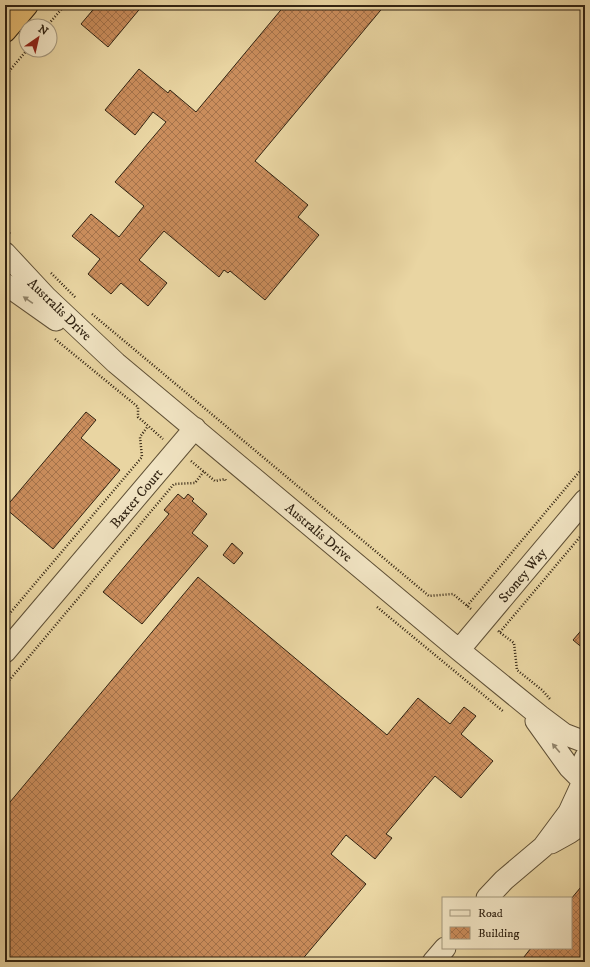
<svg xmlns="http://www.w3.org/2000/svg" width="590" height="967" font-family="'IM FELL DW Pica',serif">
	<defs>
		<pattern id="building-cross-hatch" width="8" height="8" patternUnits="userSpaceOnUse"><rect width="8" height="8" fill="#ca8d5c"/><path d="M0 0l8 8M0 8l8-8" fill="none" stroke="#a5734b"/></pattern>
	</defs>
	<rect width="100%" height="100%" fill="#e9d5a2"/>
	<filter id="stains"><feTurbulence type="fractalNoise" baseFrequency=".005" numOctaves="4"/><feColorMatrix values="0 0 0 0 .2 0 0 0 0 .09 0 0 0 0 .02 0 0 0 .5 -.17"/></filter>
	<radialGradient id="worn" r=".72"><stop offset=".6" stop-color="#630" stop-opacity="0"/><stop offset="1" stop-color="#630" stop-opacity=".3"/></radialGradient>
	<path fill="url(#building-cross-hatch)" stroke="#312312" d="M 97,5 L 143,5 L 108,47 L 81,24 Z
		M 285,5 L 385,5 L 255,161 L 308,205 L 298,217 L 319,235 L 265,300 L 230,271 L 228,273 L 224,270 L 219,277 L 164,231 L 139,260 L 167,283 L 148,306 L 121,283 L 111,294 L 88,274 L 100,259 L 72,236 L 91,214 L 119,237 L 144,206 L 115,182 L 166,122 L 153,112 L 135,135 L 105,110 L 139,69 L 168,93 L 170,90 L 196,112 Z
		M 86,412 L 96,420 L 81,438 L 120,470 L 53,549 L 5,508 Z
		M 178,494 L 184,499 L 188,494 L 194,499 L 192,501 L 207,514 L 192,533 L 208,546 L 142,624 L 103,592 L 169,514 L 164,510 Z
		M 232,543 L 243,553 L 234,564 L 223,555 Z
		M 198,577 L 387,735 L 418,698 L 450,724 L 464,707 L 476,716 L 461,734 L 493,761 L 461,798 L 435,776 L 386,834 L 392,838 L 375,859 L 346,835 L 331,854 L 366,884 L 300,962 L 5,962 L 5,808 Z
		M 585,626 L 585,650 L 573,640 Z
		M 585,882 L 585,962 L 520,962 L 531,948 L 571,948 L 571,899 Z"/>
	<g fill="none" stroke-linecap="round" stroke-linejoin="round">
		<g stroke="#5f5036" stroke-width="23">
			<path id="minor" d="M 5,253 L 46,297 L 116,363 L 459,650 L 540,716 L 564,734 L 585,742
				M 5,284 L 56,320
				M 459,650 L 585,500
				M 5,652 L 195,428
				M 536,721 L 569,767 L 580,778
				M 583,789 L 580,773 L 585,758
				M 551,843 L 569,833 L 585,822
				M 487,898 L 504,880 L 543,847 L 569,812 L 581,786
				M 433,962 L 445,948"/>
		</g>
		<g stroke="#312312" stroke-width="24">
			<path id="highway" d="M 5,31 L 27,5"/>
		</g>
		<path stroke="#312312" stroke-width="2.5" stroke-dasharray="1 2" stroke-linecap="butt" d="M 47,26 L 65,5
			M 5,76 L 27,50
			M 5,229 L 11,235
			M 51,273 L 76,298
			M 92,314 L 429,596 L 453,594 L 471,609
			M 55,339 L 138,407 L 138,417 L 163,439
			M 191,461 L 215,481 L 225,479 L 226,481
			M 467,606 L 585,465
			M 377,607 L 504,712
			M 5,619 L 142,457 L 140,437 L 148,426
			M 498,631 L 514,643 L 517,670 L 542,690 L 550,699
			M 500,632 L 585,531
			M 5,681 L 7,683 L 174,484 L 195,483 L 204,471"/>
		<use href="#minor" stroke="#f1e4c3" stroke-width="21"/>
		<use href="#highway" stroke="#e4ba71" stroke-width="22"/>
	</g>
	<defs><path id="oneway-solid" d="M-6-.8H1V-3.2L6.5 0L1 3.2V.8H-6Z"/></defs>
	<g fill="#91846a">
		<use href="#oneway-solid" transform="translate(28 300) rotate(-145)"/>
		<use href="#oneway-solid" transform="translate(556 748) rotate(-130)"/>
	</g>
	<g text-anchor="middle" stroke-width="3" stroke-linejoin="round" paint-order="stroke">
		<g font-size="14" fill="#312312" stroke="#f1e4c3">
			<text transform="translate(60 309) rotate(44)" y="5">Australis Drive</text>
			<text transform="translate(136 498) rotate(-50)" y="5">Baxter Court</text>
			<text transform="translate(319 532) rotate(40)" y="5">Australis Drive</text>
			<text transform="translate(522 575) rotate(-50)" y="5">Stoney Way</text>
		</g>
	</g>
	<rect width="590" height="967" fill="none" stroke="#e9d5a2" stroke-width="20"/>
	<rect x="6" y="6" width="578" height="955" fill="none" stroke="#312312" stroke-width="2"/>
	<rect x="10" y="10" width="570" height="947" fill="none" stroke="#312312"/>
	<rect x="442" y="897" width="130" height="52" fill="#f1e4c3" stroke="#a4977c"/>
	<rect x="450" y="910" width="20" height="6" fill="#f1e4c3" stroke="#a4977c"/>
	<text x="478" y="917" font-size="12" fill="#312312">Road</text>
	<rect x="450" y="927" width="20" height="12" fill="url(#building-cross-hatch)" stroke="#a4977c"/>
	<text x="478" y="937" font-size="12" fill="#312312">Building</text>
	<g transform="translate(38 38) rotate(34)"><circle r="19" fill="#f1e4c3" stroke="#a4977c"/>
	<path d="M0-3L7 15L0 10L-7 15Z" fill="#8f2418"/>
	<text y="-6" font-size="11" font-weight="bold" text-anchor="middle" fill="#312312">N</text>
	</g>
	<rect width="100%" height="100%" filter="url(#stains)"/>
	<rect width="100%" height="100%" fill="url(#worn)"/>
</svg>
